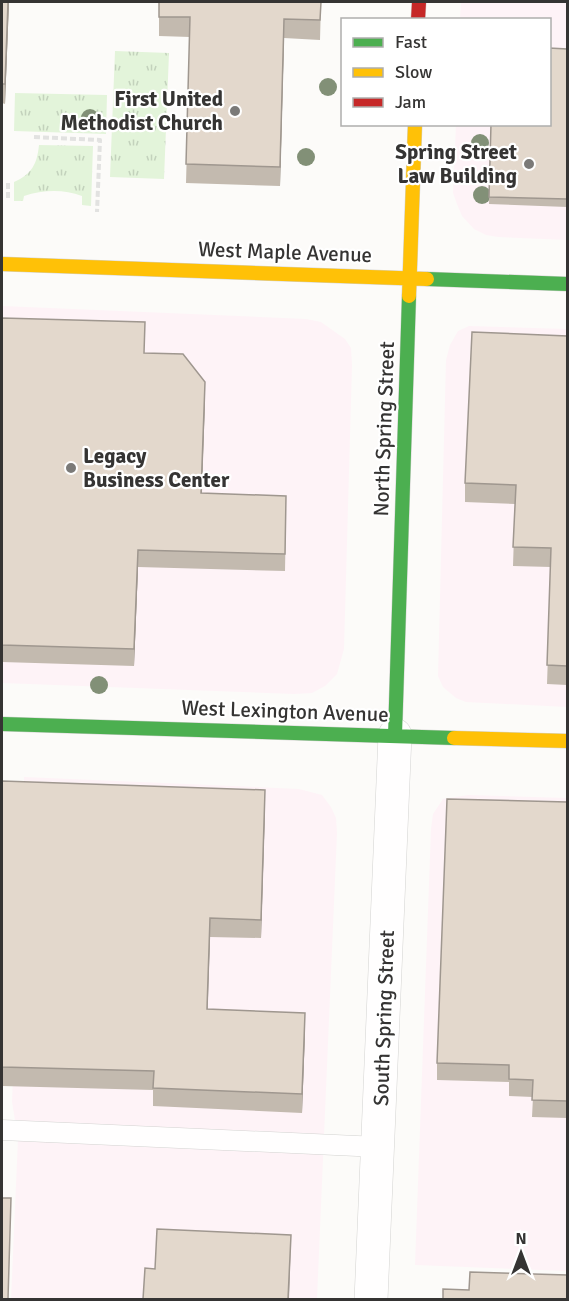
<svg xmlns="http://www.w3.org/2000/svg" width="569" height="1301" font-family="Signika,sans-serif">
	<defs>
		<pattern id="grass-tufts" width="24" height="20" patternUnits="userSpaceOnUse" patternTransform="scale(1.5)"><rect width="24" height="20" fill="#e3f4da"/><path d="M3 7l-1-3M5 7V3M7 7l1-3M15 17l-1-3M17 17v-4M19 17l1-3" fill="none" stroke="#c3d2bc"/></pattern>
	</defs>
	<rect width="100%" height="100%" fill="#fcfbf9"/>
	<path fill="#fef3f7" d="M 461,2 L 567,2 L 567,240 L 498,237 L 486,235 L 474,229 L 462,216 L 457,204 L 453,193 L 456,125 L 550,124 L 550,20 L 460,19 Z
		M 2,306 L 306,319 L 321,322 L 345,339 L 351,348 L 352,365 L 344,649 L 337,674 L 325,686 L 312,693 L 294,694 L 2,683 Z
		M 469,326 L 567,329 L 567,707 L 466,702 L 456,698 L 443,687 L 438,676 L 446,360 L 450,345 L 458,331 Z
		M 24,777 L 299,789 L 322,795 L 331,807 L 336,818 L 337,833 L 317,1299 L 11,1300 L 18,1139 L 12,1102 Z
		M 468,795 L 567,798 L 567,1271 L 415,1265 L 431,829 L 433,814 L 443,799 Z"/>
	<path fill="url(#grass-tufts)" d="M 115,51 L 169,53 L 164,179 L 110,177 Z
		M 15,93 L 107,95 L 106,134 L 14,131 Z
		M 39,145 L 93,146 L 91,206 L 82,205 L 82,196 C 63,189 43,190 24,196 L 23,201 L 14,201 L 14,182 C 32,174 37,164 39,145 Z"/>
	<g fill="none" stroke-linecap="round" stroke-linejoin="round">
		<g stroke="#d3d3d1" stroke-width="21">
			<path id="lane" d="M 2,1130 L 379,1147"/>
		</g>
		<g stroke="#d3d3d1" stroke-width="34">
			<path id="street" d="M 371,1300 L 395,735"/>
		</g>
		<g stroke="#d3d3d1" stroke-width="15">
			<path id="fast" d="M 427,279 L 568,284
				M 2,724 L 454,738
				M 395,735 L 409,296"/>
		</g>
		<g stroke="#d3d3d1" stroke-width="15">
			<path id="slow" d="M 2,264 L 427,279
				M 409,296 L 415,124
				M 454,738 L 568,741"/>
		</g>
		<g stroke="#d3d3d1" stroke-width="15">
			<path id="jam" d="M 418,20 L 419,2"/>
		</g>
		<path stroke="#e2e2e1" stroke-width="4" stroke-dasharray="6 3" stroke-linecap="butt" d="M 34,137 L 100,140 L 97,212
			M 8,198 L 8,182"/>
		<use href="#lane" stroke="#fffefe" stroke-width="20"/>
		<use href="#street" stroke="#fffefe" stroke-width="33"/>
		<use href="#fast" stroke="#4caf50" stroke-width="14"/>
		<use href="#slow" stroke="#ffc107" stroke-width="14"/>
		<use href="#jam" stroke="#c62828" stroke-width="14"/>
	</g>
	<g fill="#829077">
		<circle cx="328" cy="87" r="9"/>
		<circle cx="90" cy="118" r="9"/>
		<circle cx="480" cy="143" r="9"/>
		<circle cx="306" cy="157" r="9"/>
		<circle cx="482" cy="195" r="9"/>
		<circle cx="99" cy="685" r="9"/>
	</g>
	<path fill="#c3baaf" d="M 2,2 L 9,2 L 5,104 L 2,103 Z
		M 159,2 L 321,2 L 320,40 L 284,38 L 280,186 L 186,183 L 190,37 L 159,36 Z
		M 567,49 L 567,207 L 489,204 L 491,124 Z
		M 2,318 L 144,353 L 205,399 L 202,493 L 286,513 L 285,571 L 138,567 L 134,666 L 2,662 Z
		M 567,336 L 567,685 L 547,684 L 551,567 L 513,566 L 515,504 L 465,502 L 465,483 Z
		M 2,781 L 265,808 L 261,938 L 210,937 L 207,1009 L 305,1031 L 302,1113 L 153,1106 L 153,1090 L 2,1086 Z
		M 567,802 L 567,1118 L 532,1117 L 533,1097 L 509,1096 L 509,1082 L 437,1080 L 437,1063 Z"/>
	<path fill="#9f978f" d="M 8,2 L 9,2 L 5,104 L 5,84 Z
		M 284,19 L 284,38 L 280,186 L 280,167 Z
		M 205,382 L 205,399 L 201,510 L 201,493 Z
		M 138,550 L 138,567 L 134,666 L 134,649 Z
		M 265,790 L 265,808 L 261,938 L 261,920 Z
		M 210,918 L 210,937 L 207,1028 L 207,1009 Z
		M 305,1013 L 305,1031 L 302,1113 L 302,1094 Z
		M 291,1235 L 289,1299 L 288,1299 Z"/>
	<path fill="#e3d8cc" stroke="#9f978f" stroke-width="1.5" d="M 2,2 L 8,2 L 5,84 L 2,84 Z
		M 159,2 L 321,2 L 320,20 L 284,19 L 280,167 L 186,164 L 190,17 L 159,17 Z
		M 549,48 L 567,49 L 567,199 L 489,197 L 491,124 L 549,124 Z
		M 2,318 L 145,322 L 144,353 L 183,354 L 205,382 L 201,493 L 286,496 L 285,554 L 138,550 L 134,649 L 2,645 Z
		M 472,332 L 567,336 L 567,666 L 547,665 L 551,548 L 513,547 L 516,485 L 465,483 Z
		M 2,781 L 265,790 L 261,920 L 210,918 L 207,1009 L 305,1013 L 302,1094 L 153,1088 L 154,1071 L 2,1067 Z
		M 447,799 L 567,802 L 567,1101 L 532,1100 L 533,1080 L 509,1079 L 509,1065 L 437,1063 Z
		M 2,1198 L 11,1198 L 8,1299 L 2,1299 Z
		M 157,1229 L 291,1235 L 288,1299 L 143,1299 L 145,1268 L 155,1269 Z
		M 470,1272 L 567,1275 L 567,1299 L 443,1299 L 443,1289 L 469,1290 Z"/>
	<g fill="#7b7a78" stroke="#fff" stroke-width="2">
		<circle cx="235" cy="111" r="6"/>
		<circle cx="529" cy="164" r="6"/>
		<circle cx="71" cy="468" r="6"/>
	</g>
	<g text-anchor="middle" stroke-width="4.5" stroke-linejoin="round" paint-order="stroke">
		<g font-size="21" font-weight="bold" fill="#353433" stroke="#fff" text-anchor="end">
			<text x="223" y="106">First United<tspan x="223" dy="24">Methodist Church</tspan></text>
			<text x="517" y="159">Spring Street<tspan x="517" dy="24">Law Building</tspan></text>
			<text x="83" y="463" text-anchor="start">Legacy<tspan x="83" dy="24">Business Center</tspan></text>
		</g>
		<g font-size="21" fill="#353433" stroke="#fff">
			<text transform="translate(285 252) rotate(2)" y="7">West Maple Avenue</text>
			<text transform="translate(384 429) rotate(-88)" y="7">North Spring Street</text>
			<text transform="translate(285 711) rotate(2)" y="7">West Lexington Avenue</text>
			<text transform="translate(384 1018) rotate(-88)" y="7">South Spring Street</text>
		</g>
	</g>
	<rect width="569" height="1301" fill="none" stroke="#353433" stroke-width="6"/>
	<rect x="341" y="18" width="210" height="108" fill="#ffffff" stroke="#aeaead" stroke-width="1.5"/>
	<rect x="353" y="38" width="30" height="9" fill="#4caf50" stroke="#aeaead" stroke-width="1.5"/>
	<text x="395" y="48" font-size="18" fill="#353433">Fast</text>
	<rect x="353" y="68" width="30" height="9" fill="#ffc107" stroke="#aeaead" stroke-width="1.5"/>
	<text x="395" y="78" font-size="18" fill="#353433">Slow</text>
	<rect x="353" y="98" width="30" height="9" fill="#c62828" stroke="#aeaead" stroke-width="1.5"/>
	<text x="395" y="108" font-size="18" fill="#353433">Jam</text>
	<g transform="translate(521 1253)" stroke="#ffffff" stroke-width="4.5" paint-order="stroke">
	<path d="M0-4.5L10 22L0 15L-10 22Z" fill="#353433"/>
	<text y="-9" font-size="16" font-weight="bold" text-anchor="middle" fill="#353433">N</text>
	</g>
</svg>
